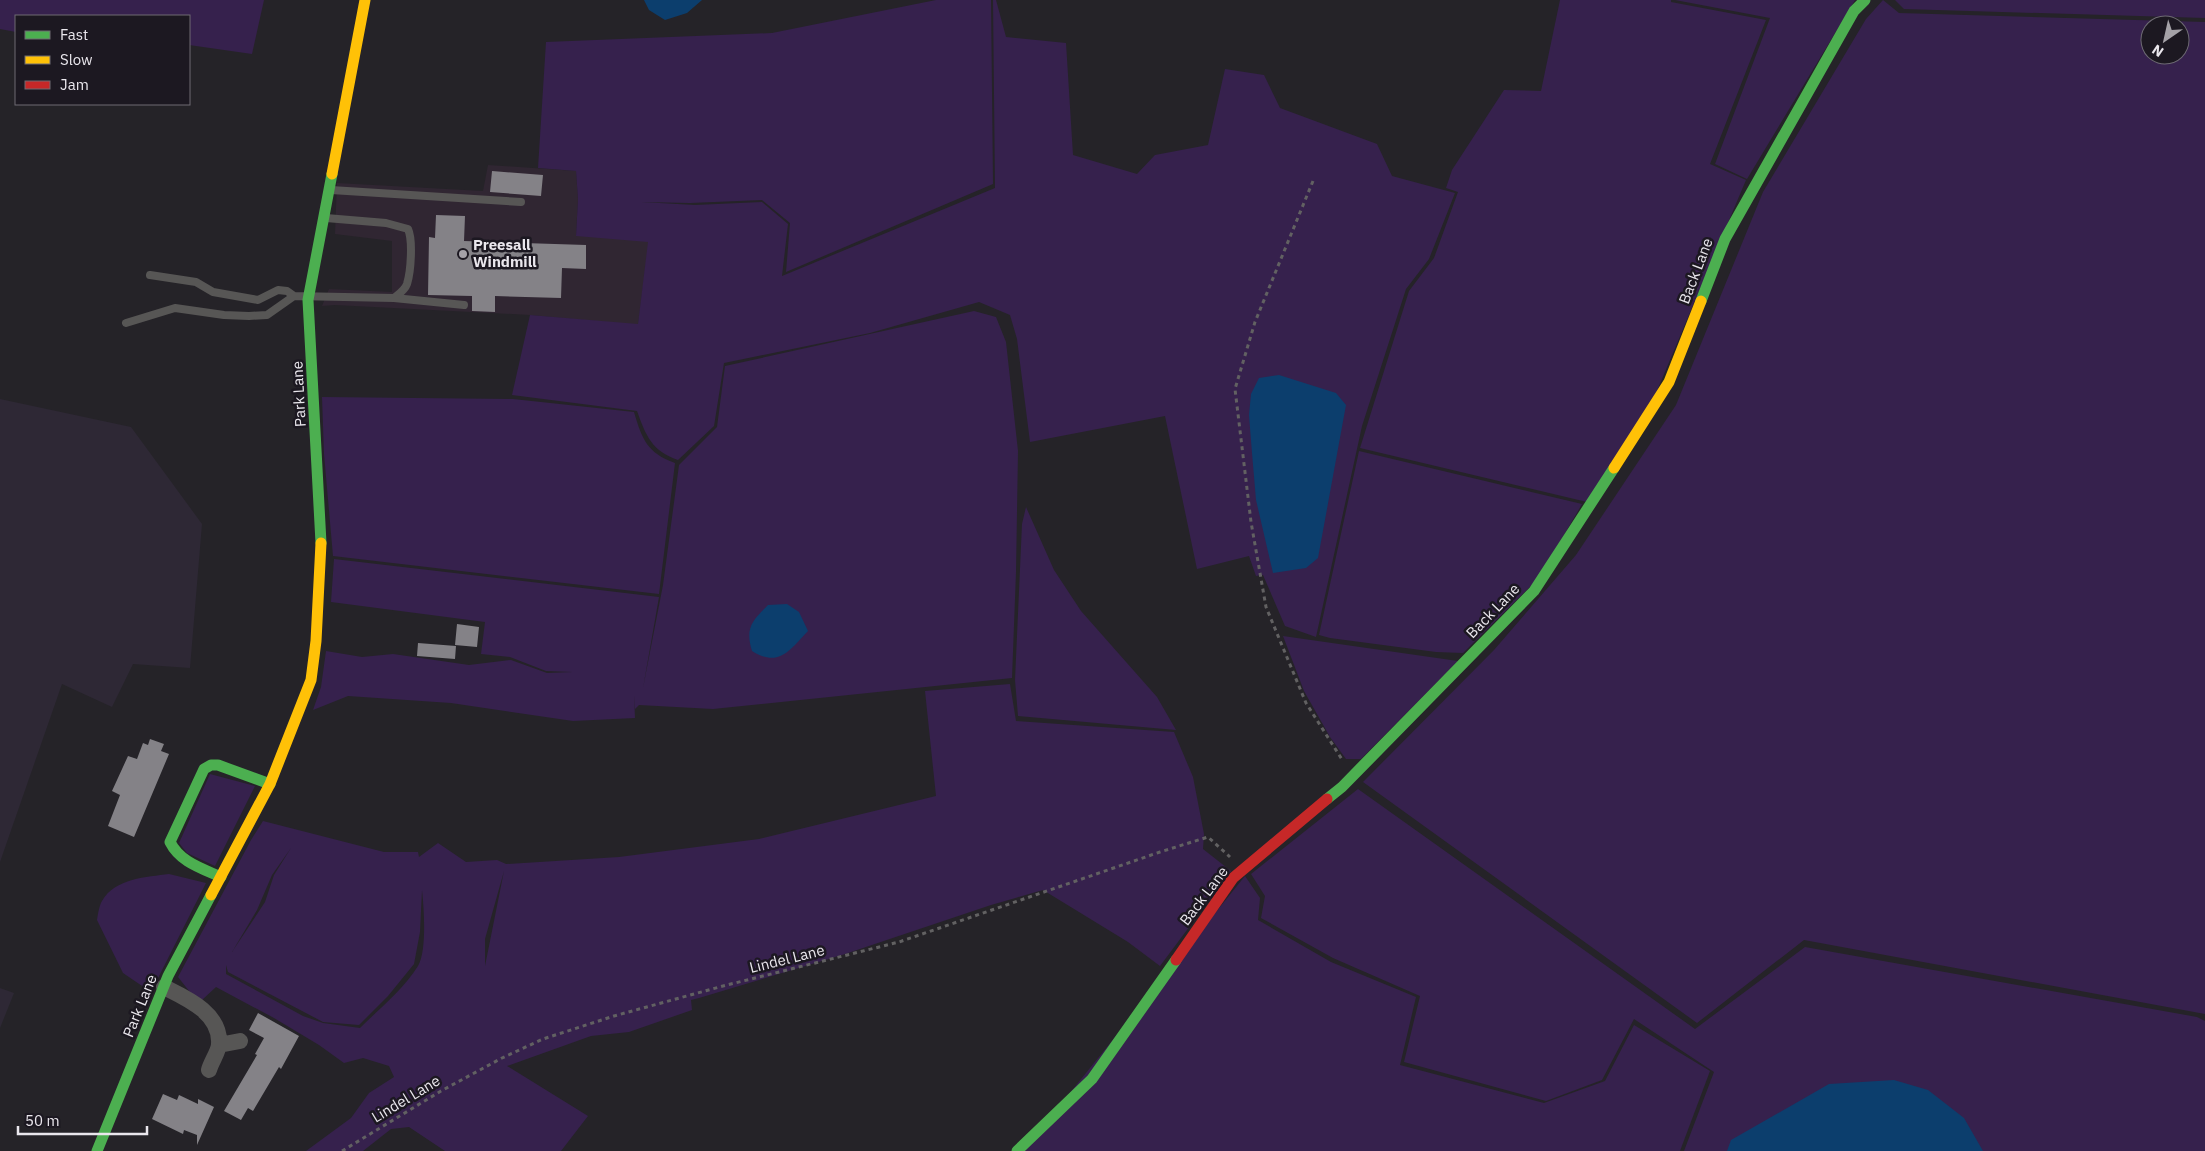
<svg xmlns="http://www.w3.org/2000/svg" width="2205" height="1151" font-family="'IBM Plex Sans',sans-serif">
	<rect width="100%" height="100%" fill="#252328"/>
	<path fill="#2e2835" d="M 0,399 L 131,427 L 202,524 L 190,668 L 133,664 L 112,707 L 62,684 L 0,862 Z
		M 0,988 L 14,993 L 0,1028 Z"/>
	<path fill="#302632" d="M 488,165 L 576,171 L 578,199 L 576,235 L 649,241 L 638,325 L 530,315 L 335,305 L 322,306 L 329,289 L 392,292 L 392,241 L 335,234 L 337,183 L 483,191 Z"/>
	<path fill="#36214d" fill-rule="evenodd" d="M 0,0 L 264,0 L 252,54 L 189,45 L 189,16 L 16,16 L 16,32 L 0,29 Z
		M 936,0 L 991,0 L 993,184 L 786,272 L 790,223 L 762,200 L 690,203 L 641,202 L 695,205 L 762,202 L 788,224 L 782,276 L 995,188 L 993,0 L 996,0 L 1006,37 L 1066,43 L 1073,155 L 1137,174 L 1155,155 L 1208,145 L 1225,69 L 1264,75 L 1280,108 L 1377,144 L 1392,176 L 1455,193 L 1429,259 L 1406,289 L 1362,426 L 1316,637 L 1285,626 L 1263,575 L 1256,576 L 1249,556 L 1197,569 L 1165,416 L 1030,442 L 1017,339 L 1010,315 L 979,302 L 870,333 L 724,363 L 714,426 L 678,460 C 652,451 646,436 637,411 L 512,395 L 530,315 L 638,324 L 648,242 L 576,236 L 578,199 L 576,171 L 538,168 L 546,42 L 772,33 Z
		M 1560,0 L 1671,0 L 1671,2 L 1766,20 L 1710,164 L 1746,180 L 1656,393 L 1587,502 L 1360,448 L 1409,291 L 1434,258 L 1458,192 L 1446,188 L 1452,170 L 1504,90 L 1541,91 Z
		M 1675,0 L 1855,0 L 1747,179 L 1715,164 L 1770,18 Z
		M 1883,0 L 1899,13 L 2205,22 L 2205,1014 L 1804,940 L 1697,1023 L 1363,782 L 1494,650 L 1576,555 L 1676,405 L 1763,192 L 1866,19 ZM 2150,25 L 2180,25 L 2180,55 L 2150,55 Z
		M 1895,0 L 2205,0 L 2205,18 L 1904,9 Z
		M 974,311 L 996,317 L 1006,342 L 1018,451 L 1016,572 L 1012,678 L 713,709 L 639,705 L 635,709 L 634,695 L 635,718 L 573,721 L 451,703 L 348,696 L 313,710 L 321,687 L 326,651 L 362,657 L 393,654 L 469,665 L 511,660 L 547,673 L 573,672 L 546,671 L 510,657 L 481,654 L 485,622 L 331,602 L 334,559 L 659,597 L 643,688 L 663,585 L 679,465 L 717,427 L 725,366 Z
		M 322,397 L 513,399 L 634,412 C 642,439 647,453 675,463 L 659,594 L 333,556 L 324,454 Z
		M 1359,451 L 1582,504 L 1539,578 L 1463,653 L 1436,652 L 1330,638 L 1319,635 Z
		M 1026,507 L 1054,570 L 1081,611 L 1157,697 L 1176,730 L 1018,716 L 1015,680 L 1022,524 Z
		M 1283,636 L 1458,661 L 1361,759 L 1346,759 L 1330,737 L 1304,691 Z
		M 1010,684 L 1016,721 L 1174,732 L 1193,777 L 1204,834 L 1203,849 L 1231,871 L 1160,966 L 1128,942 L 1043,890 L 991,905 L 845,954 L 699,998 L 691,1000 L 692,1010 L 629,1032 L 591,1036 L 507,1066 L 588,1116 L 561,1151 L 445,1151 L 409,1127 L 391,1129 L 363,1151 L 306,1151 L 351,1118 L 369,1093 L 394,1077 L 389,1066 L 363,1058 L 344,1063 L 319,1045 L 274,1018 L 216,987 L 202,1000 L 193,996 L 178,977 L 251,840 L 263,821 L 384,852 L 418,852 L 419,857 L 438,843 L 466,862 L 497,860 L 506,864 L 619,857 L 759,839 L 936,796 L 925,691 ZM 291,848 L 274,875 L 265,902 L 232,952 L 257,910 L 272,875 ZM 504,871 L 485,966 L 485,967 L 485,939 ZM 422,890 C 424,908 427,951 418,966 C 403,990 379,1009 360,1028 L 323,1023 L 303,1016 L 226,974 L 226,965 L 228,972 L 323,1022 L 359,1025 L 388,996 L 414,964 L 420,932 Z
		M 210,774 L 255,786 L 215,866 L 187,853 L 179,843 Z
		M 1358,789 L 1695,1029 L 1805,947 L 2197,1017 L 2205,1021 L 2205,1151 L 1684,1151 L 1714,1072 L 1634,1019 L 1602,1080 L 1546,1101 L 1404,1062 L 1420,996 L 1333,958 L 1261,918 L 1265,896 L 1251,874 Z
		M 169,874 L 206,883 L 151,992 L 123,973 L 97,920 C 98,914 99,906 102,901 C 115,878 147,877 169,874 Z
		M 1245,876 L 1260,898 L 1258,920 L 1331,962 L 1416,997 L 1400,1065 L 1544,1103 L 1605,1081 L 1634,1025 L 1710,1071 L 1680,1151 L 1023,1151 Z"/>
	<path fill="#0c3e6d" d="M 644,0 L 702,0 L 687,13 L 665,20 L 649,10 Z
		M 1279,375 L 1336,393 L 1346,405 L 1318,558 L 1306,568 L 1273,573 L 1256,500 L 1252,453 L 1249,415 L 1251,394 L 1259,378 Z
		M 787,604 L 799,612 L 808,631 C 790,650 779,668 752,651 C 745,628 752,621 768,605 Z
		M 1894,1080 L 1928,1090 L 1964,1118 L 1983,1151 L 1727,1151 L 1731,1140 L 1829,1084 Z"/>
	<path fill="#848287" d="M 492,171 L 543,175 L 541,196 L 490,192 Z
		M 436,215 L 465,216 L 464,241 L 586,245 L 586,269 L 562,268 L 561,298 L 495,296 L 495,312 L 472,311 L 472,296 L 428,295 L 429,237 L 435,238 Z
		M 457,624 L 479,627 L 477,647 L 455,645 Z
		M 418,643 L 456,646 L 455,659 L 417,656 Z
		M 150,739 L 164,744 L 161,751 L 169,754 L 134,837 L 108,826 L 120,795 L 112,791 L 128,756 L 137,759 L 143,743 L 148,745 Z
		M 258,1013 L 299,1036 L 281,1069 L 279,1067 L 253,1111 L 248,1108 L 241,1120 L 224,1111 L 257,1055 L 255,1054 L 264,1038 L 249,1030 Z
		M 163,1094 L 177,1100 L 179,1095 L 198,1104 L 198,1099 L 214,1107 L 197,1145 L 197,1135 L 184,1130 L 183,1134 L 152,1119 Z"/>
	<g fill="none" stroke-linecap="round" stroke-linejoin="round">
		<path stroke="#626162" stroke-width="3" stroke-dasharray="4 4" stroke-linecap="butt" d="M 1313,181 L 1255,322 L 1235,389 L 1251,522 L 1266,607 L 1306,703 L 1343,761
			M 342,1151 L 441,1091 L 502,1058 L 543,1039 L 614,1016 L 723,986 L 899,942 L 1160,852 L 1208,837 L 1230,857"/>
		<path stroke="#575655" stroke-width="8" d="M 331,190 L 521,202
			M 150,275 L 196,282 L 213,292 L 258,300 L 278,290 L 287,291 L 294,296
			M 394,298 L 464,305
			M 126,323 L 175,308 L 224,315 L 249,316 L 267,315 L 294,296 L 394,298 C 399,294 405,290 407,284 C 411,271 413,240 408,229 L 386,223 L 326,218"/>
		<path stroke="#575655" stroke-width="16" d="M 164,987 C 186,998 221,1013 219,1044 C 219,1051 211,1062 209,1070
			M 219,1045 L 240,1041"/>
		<path stroke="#4caf50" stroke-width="11" d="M 1701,301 L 1725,239 L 1854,11 L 1865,0
			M 321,543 L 308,300 L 332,174
			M 1327,799 L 1342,787 L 1534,591 L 1614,468
			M 221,877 C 201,868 180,862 170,842 L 204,769 L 211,765 L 218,765 L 270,784
			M 97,1151 L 168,976 L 211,895
			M 1017,1151 L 1092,1079 L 1176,960"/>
		<path stroke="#ffc107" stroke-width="11" d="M 332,174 L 365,0
			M 1614,468 L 1669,382 L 1701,301
			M 211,895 L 270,784 L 311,680 L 316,641 L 321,543"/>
		<path stroke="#c62828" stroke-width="11" d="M 1176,960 L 1233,878 L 1327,799"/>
	</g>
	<circle fill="#a5a2a8" stroke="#1c1821" stroke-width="2" cx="463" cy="254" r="5"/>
	<g text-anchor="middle" stroke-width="5" stroke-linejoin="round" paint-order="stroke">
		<g font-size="15" font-weight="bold" fill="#eae7ed" stroke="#1c1821" text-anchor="start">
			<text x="473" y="250">Preesall<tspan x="473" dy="17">Windmill</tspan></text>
		</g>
		<g font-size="15" fill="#eae7ed" stroke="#1c1821">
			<text transform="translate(1696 271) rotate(-69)" y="5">Back Lane</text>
			<text transform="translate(299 394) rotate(-93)" y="5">Park Lane</text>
			<text transform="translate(1493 611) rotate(-46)" y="5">Back Lane</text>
			<text transform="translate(1204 896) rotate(-53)" y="5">Back Lane</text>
			<text transform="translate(787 959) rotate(-14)" y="5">Lindel Lane</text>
			<text transform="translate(140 1006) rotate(-68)" y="5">Park Lane</text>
			<text transform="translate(406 1099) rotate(-31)" y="5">Lindel Lane</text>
		</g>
	</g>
	<rect x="15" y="15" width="175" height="90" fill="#1c1821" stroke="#6e6b73"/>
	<rect x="25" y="31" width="25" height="8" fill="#4caf50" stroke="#6e6b73"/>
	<text x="60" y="40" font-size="15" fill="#eae7ed">Fast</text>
	<rect x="25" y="56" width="25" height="8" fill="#ffc107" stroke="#6e6b73"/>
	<text x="60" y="65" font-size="15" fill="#eae7ed">Slow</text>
	<rect x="25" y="81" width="25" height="8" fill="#c62828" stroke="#6e6b73"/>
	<text x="60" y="90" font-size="15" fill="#eae7ed">Jam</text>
	<g transform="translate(2165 40) rotate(214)"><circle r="24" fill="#1c1821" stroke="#6e6b73"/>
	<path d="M0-4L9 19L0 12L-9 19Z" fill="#a5a2a8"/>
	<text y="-8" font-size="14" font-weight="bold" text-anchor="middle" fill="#eae7ed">N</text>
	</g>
	<path d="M18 1126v8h129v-8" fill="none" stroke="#eae7ed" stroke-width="2.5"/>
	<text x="25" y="1126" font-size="15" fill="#eae7ed" stroke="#1c1821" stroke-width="4" paint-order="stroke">50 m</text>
</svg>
